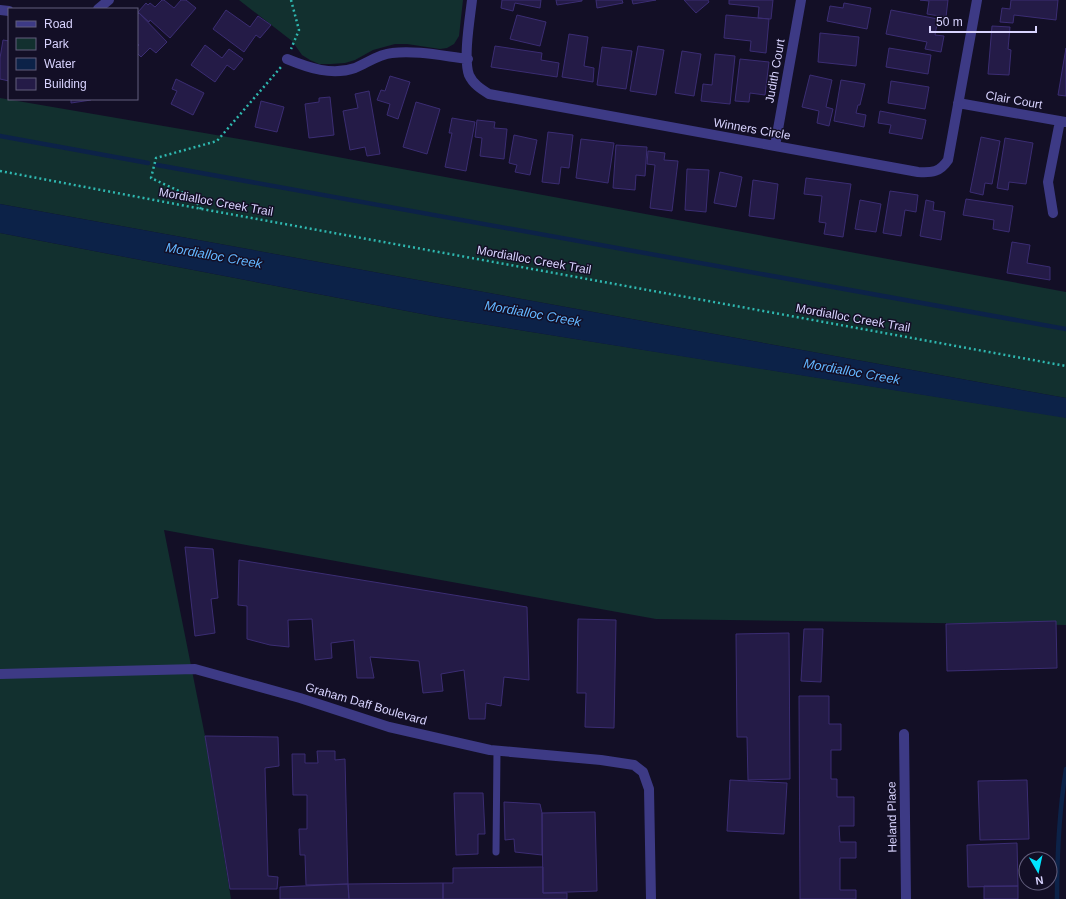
<svg xmlns="http://www.w3.org/2000/svg" width="1066" height="899" font-family="Helvetica,sans-serif">
	<rect width="100%" height="100%" fill="#130f26"/>
	<path fill="#12302f" d="M 239,0 L 463,0 L 459,36 L 454,44 L 447,48 L 440,49 L 407,44 L 395,44 L 373,50 L 355,60 L 345,63 L 331,64 L 319,64 L 310,60 L 302,55 L 292,41 Z
		M 0,98 L 251,141 L 1066,292 L 1066,398 L 0,204 Z
		M 0,233 L 438,317 L 1064,417 L 1066,418 L 1066,625 L 656,619 L 164,530 L 205,736 L 231,899 L 0,899 Z"/>
	<path fill="#0c2248" d="M 0,204 L 1066,398 L 1066,418 L 438,317 L 0,233 Z"/>
	<g fill="none" stroke-linecap="round" stroke-linejoin="round">
		<path stroke="#0c2248" stroke-width="4.5" d="M 0,136 L 148,163
			M 157,165 L 1066,329
			M 1057,899 C 1057,855 1059,812 1066,769"/>
	</g>
	<path fill="#241b47" stroke="#3b2d73" d="M 162,0 L 164,0 L 174,8 L 181,0 L 186,0 L 196,8 L 170,38 L 150,20 L 149,22 L 138,12 L 146,3 L 148,5 L 150,3 L 155,7 Z
		M 502,0 L 541,0 L 540,8 L 515,3 L 513,11 L 501,8 Z
		M 556,0 L 582,0 L 582,1 L 557,5 Z
		M 596,0 L 622,0 L 623,3 L 597,8 Z
		M 632,0 L 656,0 L 633,4 Z
		M 684,0 L 708,0 L 709,2 L 696,13 Z
		M 729,0 L 773,0 L 771,19 L 758,18 L 759,7 L 729,4 Z
		M 920,0 L 948,0 L 946,17 L 927,14 L 929,1 Z
		M 1011,0 L 1058,0 L 1056,20 L 1014,15 L 1013,23 L 1000,22 L 1002,8 L 1010,9 Z
		M 844,3 L 871,8 L 867,29 L 827,21 L 830,6 L 843,8 Z
		M 226,10 L 250,27 L 258,16 L 271,25 L 260,38 L 256,35 L 244,52 L 213,29 Z
		M 891,10 L 938,19 L 935,35 L 944,36 L 941,52 L 925,49 L 927,42 L 886,34 Z
		M 139,13 L 167,42 L 156,53 L 150,48 L 141,57 L 137,53 L 137,47 L 139,45 L 137,43 L 137,15 Z
		M 517,15 L 546,22 L 540,46 L 510,39 Z
		M 726,15 L 769,19 L 766,53 L 750,51 L 751,41 L 724,38 Z
		M 992,26 L 1010,27 L 1008,49 L 1011,50 L 1009,75 L 988,74 Z
		M 820,33 L 859,37 L 856,66 L 818,62 Z
		M 569,34 L 588,37 L 584,66 L 594,68 L 593,82 L 562,77 Z
		M 3,40 L 9,41 L 9,81 L 0,79 L 0,58 Z
		M 205,45 L 222,58 L 229,49 L 243,59 L 234,70 L 227,65 L 215,82 L 191,65 Z
		M 495,46 L 542,53 L 541,60 L 559,63 L 557,77 L 491,67 Z
		M 638,46 L 664,50 L 656,95 L 630,91 Z
		M 602,47 L 632,51 L 626,89 L 597,85 Z
		M 889,48 L 931,55 L 928,74 L 886,67 Z
		M 1066,48 L 1066,96 L 1058,95 Z
		M 682,51 L 701,54 L 694,96 L 675,93 Z
		M 715,54 L 735,56 L 730,104 L 701,101 L 703,84 L 712,85 Z
		M 740,59 L 769,62 L 765,95 L 750,93 L 749,102 L 735,101 Z
		M 810,75 L 832,80 L 826,107 L 833,109 L 829,126 L 817,123 L 819,111 L 802,107 Z
		M 390,76 L 410,82 L 398,119 L 387,115 L 390,104 L 377,100 L 381,90 L 385,91 Z
		M 176,79 L 204,93 L 193,115 L 171,104 L 177,91 L 172,89 Z
		M 841,80 L 865,84 L 860,105 L 858,105 L 856,113 L 866,115 L 864,127 L 834,121 Z
		M 891,81 L 929,87 L 925,109 L 888,103 Z
		M 369,91 L 380,154 L 367,156 L 365,147 L 350,150 L 343,111 L 358,108 L 355,94 Z
		M 330,97 L 334,135 L 309,138 L 305,104 L 319,102 L 319,98 Z
		M 71,99 L 91,99 L 91,100 L 71,103 Z
		M 261,101 L 284,107 L 277,132 L 255,127 Z
		M 416,102 L 440,109 L 427,154 L 403,147 Z
		M 880,111 L 926,120 L 922,139 L 889,133 L 891,125 L 878,123 Z
		M 452,118 L 475,122 L 466,171 L 445,167 L 452,133 L 449,133 Z
		M 477,120 L 495,122 L 494,128 L 507,129 L 504,159 L 480,156 L 482,138 L 475,137 Z
		M 548,132 L 573,135 L 569,168 L 561,167 L 559,184 L 542,182 Z
		M 514,135 L 537,140 L 530,175 L 515,172 L 517,165 L 509,163 Z
		M 981,137 L 1000,141 L 992,184 L 985,183 L 983,195 L 970,192 Z
		M 1005,138 L 1033,143 L 1026,184 L 1009,182 L 1008,190 L 997,188 Z
		M 581,139 L 614,143 L 608,183 L 576,178 Z
		M 616,145 L 647,147 L 645,176 L 636,175 L 635,190 L 613,188 Z
		M 648,151 L 665,153 L 664,160 L 678,161 L 672,211 L 650,208 L 655,165 L 647,164 Z
		M 687,169 L 709,170 L 706,212 L 685,210 Z
		M 720,172 L 742,177 L 736,207 L 714,203 Z
		M 806,178 L 851,184 L 843,237 L 824,234 L 826,223 L 819,222 L 822,196 L 804,194 Z
		M 753,180 L 778,184 L 774,219 L 749,216 Z
		M 890,191 L 918,195 L 916,212 L 905,210 L 901,236 L 883,233 Z
		M 966,199 L 1013,206 L 1009,232 L 993,229 L 994,220 L 963,215 Z
		M 860,200 L 881,204 L 876,232 L 855,229 Z
		M 926,200 L 934,202 L 933,210 L 945,212 L 941,240 L 920,236 Z
		M 1012,242 L 1030,245 L 1027,263 L 1050,267 L 1050,280 L 1007,273 Z
		M 185,547 L 213,549 L 218,598 L 211,599 L 215,633 L 195,636 Z
		M 239,560 L 527,607 L 529,680 L 504,677 L 501,706 L 486,703 L 485,719 L 469,719 L 464,670 L 441,674 L 443,691 L 423,693 L 419,661 L 370,657 L 374,678 L 357,678 L 354,640 L 331,643 L 332,658 L 315,660 L 312,619 L 288,620 L 289,647 L 270,645 L 247,639 L 247,606 L 238,605 Z
		M 578,619 L 616,620 L 614,728 L 585,727 L 586,693 L 577,693 Z
		M 1056,621 L 1057,668 L 947,671 L 946,624 Z
		M 804,629 L 823,629 L 821,682 L 801,681 Z
		M 789,633 L 790,779 L 748,780 L 747,737 L 737,737 L 736,634 Z
		M 799,696 L 829,696 L 829,724 L 841,724 L 841,750 L 831,750 L 831,779 L 837,779 L 837,797 L 854,797 L 854,826 L 839,826 L 840,842 L 856,842 L 856,858 L 840,858 L 840,890 L 856,890 L 856,899 L 800,899 Z
		M 205,736 L 278,737 L 279,766 L 265,768 L 268,876 L 278,877 L 277,889 L 230,889 Z
		M 317,751 L 335,751 L 335,760 L 345,759 L 348,884 L 306,885 L 305,855 L 300,855 L 299,829 L 307,829 L 307,795 L 293,795 L 292,754 L 305,754 L 305,763 L 318,763 Z
		M 730,780 L 787,783 L 784,834 L 727,831 Z
		M 1027,780 L 1029,839 L 980,840 L 978,781 Z
		M 454,793 L 483,793 L 485,834 L 478,834 L 478,854 L 456,855 Z
		M 504,802 L 540,804 L 542,813 L 542,855 L 515,852 L 514,839 L 505,840 Z
		M 595,812 L 597,891 L 543,893 L 542,813 Z
		M 1017,843 L 1018,886 L 968,887 L 967,845 Z
		M 543,867 L 543,893 L 567,893 L 567,899 L 443,899 L 443,883 L 453,883 L 453,868 Z
		M 443,883 L 443,899 L 349,899 L 348,884 Z
		M 348,884 L 349,899 L 280,899 L 280,887 Z
		M 984,886 L 1018,886 L 1018,899 L 984,899 Z"/>
	<g fill="none" stroke-linecap="round" stroke-linejoin="round">
		<path stroke="#2fb8b0" stroke-width="2.5" stroke-dasharray="2 3" stroke-linecap="butt" d="M 291,0 L 299,30 L 291,49
			M 0,171 L 202,209 L 1066,366
			M 201,209 L 194,198 L 151,178 L 156,158 L 217,141 L 281,67"/>
		<path stroke="#3d3a85" stroke-width="7" d="M 496,852 L 497,751"/>
		<path stroke="#3d3a85" stroke-width="10" d="M 472,0 C 470,18 463,58 469,75 C 473,84 481,89 489,94 L 918,172 C 932,173 940,172 948,160 L 977,0
			M 98,9 L 109,0
			M 0,10 L 9,11
			M 287,59 C 309,68 332,76 355,68 C 367,63 379,54 392,53 C 416,50 443,56 468,59
			M 958,103 L 1066,122
			M 775,146 L 801,0
			M 1053,213 L 1048,182 L 1060,121
			M 0,674 L 195,669 L 300,698 L 389,727 L 490,750 L 601,760 L 634,765 L 643,772 L 649,789 L 651,899
			M 904,734 L 906,899"/>
	</g>
	<g text-anchor="middle" stroke-width="3" stroke-linejoin="round" paint-order="stroke">
		<g font-size="12" fill="#d9d4ff" stroke="#130f26">
			<text transform="translate(775 71) rotate(-80)" y="4">Judith Court</text>
			<text transform="translate(1014 100) rotate(10)" y="4">Clair Court</text>
			<text transform="translate(752 129) rotate(10)" y="4">Winners Circle</text>
			<text transform="translate(216 202) rotate(10)" y="4">Mordialloc Creek Trail</text>
			<text transform="translate(534 260) rotate(10)" y="4">Mordialloc Creek Trail</text>
			<text transform="translate(853 318) rotate(10)" y="4">Mordialloc Creek Trail</text>
			<text transform="translate(366 704) rotate(16)" y="4">Graham Daff Boulevard</text>
			<text transform="translate(892 817) rotate(-91)" y="4">Heland Place</text>
		</g>
		<g font-size="13" font-style="italic" fill="#62b6ff" stroke="#130f26">
			<text transform="translate(214 255) rotate(10)" y="5">Mordialloc Creek</text>
			<text transform="translate(533 313) rotate(10)" y="5">Mordialloc Creek</text>
			<text transform="translate(852 371) rotate(10)" y="5">Mordialloc Creek</text>
		</g>
	</g>
	<rect x="8" y="8" width="130" height="92" fill="#130f26" stroke="#625e7d"/>
	<rect x="16" y="21" width="20" height="6" fill="#3d3a85" stroke="#625e7d"/>
	<text x="44" y="28" font-size="12" fill="#d9d4ff">Road</text>
	<rect x="16" y="38" width="20" height="12" fill="#12302f" stroke="#625e7d"/>
	<text x="44" y="48" font-size="12" fill="#d9d4ff">Park</text>
	<rect x="16" y="58" width="20" height="12" fill="#0c2248" stroke="#625e7d"/>
	<text x="44" y="68" font-size="12" fill="#d9d4ff">Water</text>
	<rect x="16" y="78" width="20" height="12" fill="#241b47" stroke="#625e7d"/>
	<text x="44" y="88" font-size="12" fill="#d9d4ff">Building</text>
	<g transform="translate(1038 871) rotate(171)"><circle r="19" fill="#130f26" stroke="#625e7d"/>
	<path d="M0-3L7 15L0 10L-7 15Z" fill="#00e5ff"/>
	<text y="-6" font-size="11" font-weight="bold" text-anchor="middle" fill="#d9d4ff">N</text>
	</g>
	<path d="M930 26v6h106v-6" fill="none" stroke="#d9d4ff" stroke-width="2"/>
	<text x="936" y="26" font-size="12" fill="#d9d4ff" stroke="#130f26" stroke-width="3" paint-order="stroke">50 m</text>
</svg>
